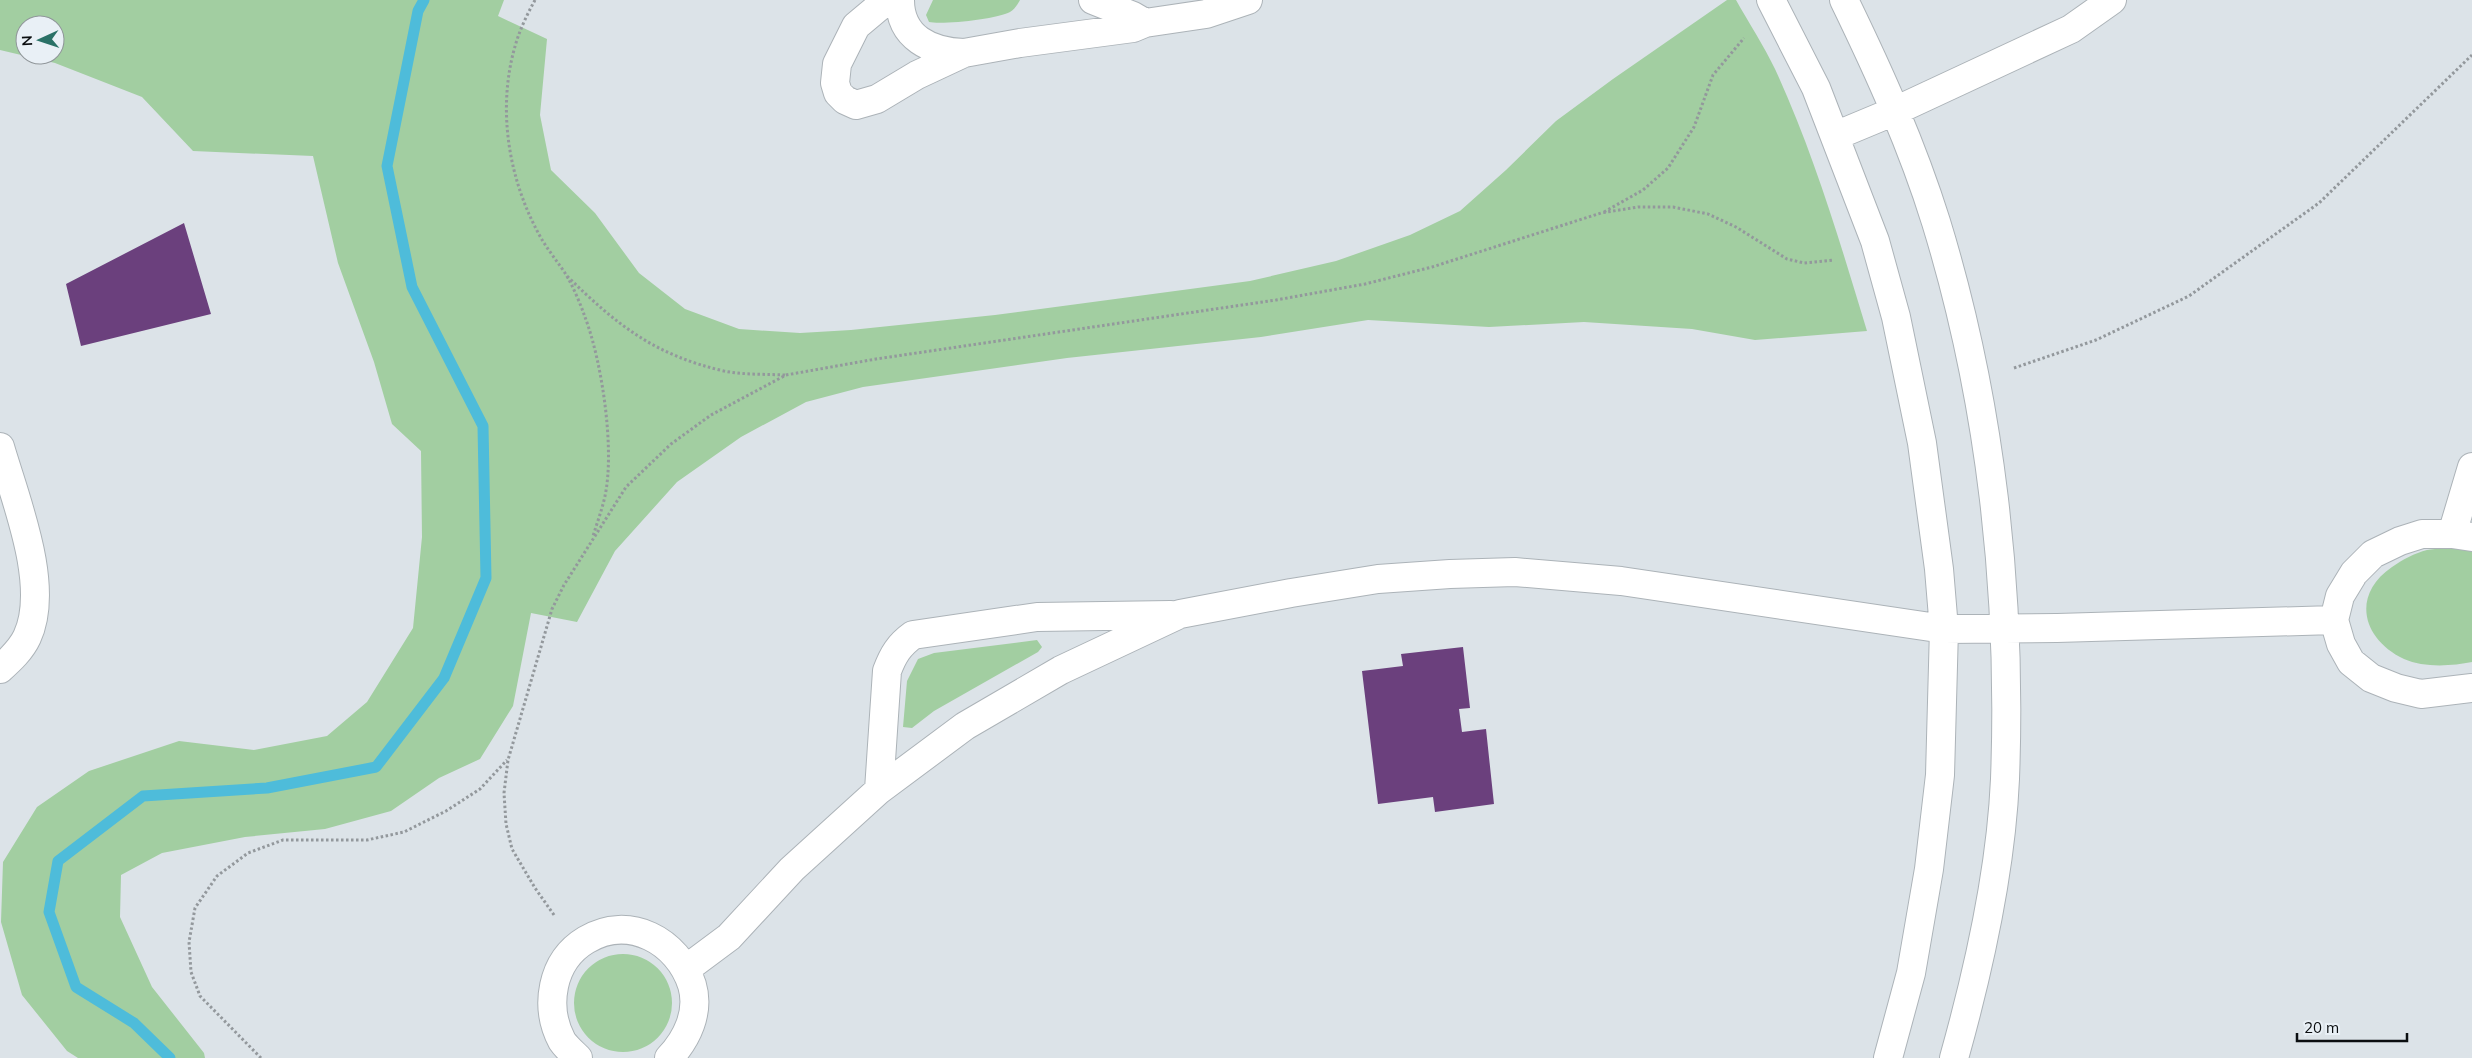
<svg xmlns="http://www.w3.org/2000/svg" width="2472" height="1058" font-family="Mulish,sans-serif">
	<rect width="100%" height="100%" fill="#dce3e8"/>
	<path fill="#a2cea1" fill-rule="evenodd" d="M 0,0 L 504,0 L 498,16 L 547,39 L 540,115 L 551,170 L 595,213 L 639,273 L 685,309 L 739,329 L 800,333 L 851,330 L 995,315 L 1250,281 L 1336,261 L 1410,235 L 1460,211 L 1506,170 L 1556,121 L 1613,79 L 1727,0 L 1736,0 C 1749,23 1764,46 1775,69 C 1814,154 1840,242 1867,331 L 1755,340 L 1692,329 L 1584,322 L 1489,327 L 1368,320 L 1261,337 L 1067,358 L 863,387 L 806,402 L 741,437 L 677,482 L 615,551 L 577,622 L 531,613 L 513,706 L 480,759 L 439,778 L 391,811 L 325,829 L 245,837 L 162,853 L 121,875 L 120,917 L 152,987 L 204,1053 L 205,1058 L 78,1058 L 67,1051 L 22,995 L 1,922 L 3,862 L 37,807 L 89,771 L 179,741 L 254,750 L 327,736 L 367,702 L 413,628 L 422,537 L 421,451 L 392,424 L 374,362 L 338,263 L 313,156 L 193,151 L 142,97 L 55,63 L 0,50 ZM 25,25 L 55,25 L 55,55 L 25,55 Z
		M 933,0 L 1020,0 C 1018,4 1014,10 1010,12 C 998,19 942,25 929,22 L 926,15 Z
		M 2461,548 L 2472,550 L 2472,662 C 2452,666 2424,668 2404,659 C 2362,639 2351,595 2392,567 C 2402,560 2415,553 2427,550 C 2437,548 2450,549 2461,548 Z
		M 1037,640 L 1042,647 L 1038,652 L 934,711 L 912,728 L 903,727 L 907,681 L 918,659 L 934,653 Z
		M574 1003a49 49 0 1 1 98 0a49 49 0 1 1-98 0Z"/>
	<g fill="none" stroke-linecap="round" stroke-linejoin="round">
		<path stroke="#4ebcda" stroke-width="11" d="M 170,1058 L 134,1023 L 76,987 L 49,912 L 58,861 L 143,796 L 267,788 L 376,767 L 444,678 L 486,578 L 483,426 L 412,287 L 387,166 L 418,11 L 424,0"/>
	</g>
	<path fill="#6b407d" d="M 184,223 L 211,314 L 81,346 L 66,284 Z
		M 1463,647 L 1470,708 L 1459,709 L 1462,732 L 1486,729 L 1494,804 L 1435,812 L 1433,797 L 1378,804 L 1362,671 L 1403,666 L 1401,654 Z"/>
	<g fill="none" stroke-linecap="round" stroke-linejoin="round">
		<g stroke="#acb3b8" stroke-width="30">
			<path id="street" d="M 887,0 L 856,26 L 837,64 L 835,83 L 838,93 L 845,100 L 856,105 L 877,99 L 917,75 L 964,53 L 1020,43 L 1133,28 L 1145,23 L 1206,14 L 1248,0
				M 900,0 C 900,38 931,52 964,53
				M 1093,0 L 1133,16 L 1145,23
				M 1771,0 L 1816,88 L 1875,241 L 1896,317 L 1922,443 L 1939,569 L 1944,629 L 1940,775 L 1929,869 L 1911,973 L 1888,1058
				M 1844,0 C 1879,72 1912,145 1936,222 C 1991,401 2012,592 2005,779 C 2001,871 1979,969 1954,1058
				M 1835,136 L 1895,111 L 2071,29 L 2112,0
				M 0,447 C 15,499 51,586 27,637 C 21,650 10,660 0,669
				M 2452,534 L 2472,467
				M 2472,537 L 2452,534 L 2422,534 L 2400,541 L 2373,554 L 2354,573 L 2340,596 L 2334,620 L 2341,644 L 2351,662 L 2371,678 L 2396,688 L 2421,694 L 2472,688
				M 879,790 L 887,671 C 893,655 899,645 913,635 L 1037,617 L 1171,615
				M 686,969 L 729,937 L 792,869 L 879,790 L 965,726 L 1061,670 L 1180,614 L 1291,593 L 1378,579 L 1450,574 L 1515,572 L 1621,581 L 1944,629 L 2057,628 L 2334,620
				M 578,1058 C 573,1053 566,1047 562,1041 C 544,1007 551,961 586,940 C 629,914 678,941 692,985 C 700,1012 687,1039 669,1058"/>
		</g>
		<path stroke="#93989c" stroke-width="3" stroke-dasharray="2.5 2.5" stroke-linecap="butt" d="M 535,0 C 529,11 523,23 519,34 C 495,101 507,178 541,238 C 548,250 557,261 565,273 C 573,286 580,303 585,317 C 602,362 615,449 605,496 C 602,510 597,523 593,536
			M 1604,212 L 1643,190 L 1668,168 L 1694,127 L 1713,75 L 1744,38
			M 567,276 C 617,325 654,355 724,371 C 744,375 766,374 785,375
			M 2014,368 L 2096,340 L 2189,296 L 2319,203 L 2472,55
			M 554,915 L 535,888 L 512,849 L 506,824 L 504,793 L 508,760 L 552,609 L 564,585 L 626,487 L 671,444 L 711,415 L 786,375 L 876,359 L 1276,300 L 1365,284 L 1432,267 L 1601,213 L 1638,207 L 1673,207 L 1708,214 L 1736,227 L 1787,259 L 1804,263 L 1834,260
			M 261,1058 L 200,996 L 191,972 L 189,942 L 195,908 L 217,876 L 248,853 L 283,840 L 367,840 L 404,832 L 446,811 L 480,789 L 507,760"/>
		<use href="#street" stroke="#fff" stroke-width="28"/>
	</g>
	<g transform="translate(40 40) rotate(267)"><circle r="24" fill="#e9f0f6" stroke="#90969a"/>
	<path d="M0-4L9 19L0 12L-9 19Z" fill="#2a7167"/>
	<text y="-8" font-size="14" font-weight="bold" text-anchor="middle" fill="#0b0e10">N</text>
	</g>
	<path d="M2297 1033v8h110v-8" fill="none" stroke="#0b0e10" stroke-width="2.5"/>
	<text x="2304" y="1033" font-size="15" fill="#0b0e10" stroke="#e9f0f6" stroke-width="4" paint-order="stroke">20 m</text>
</svg>
